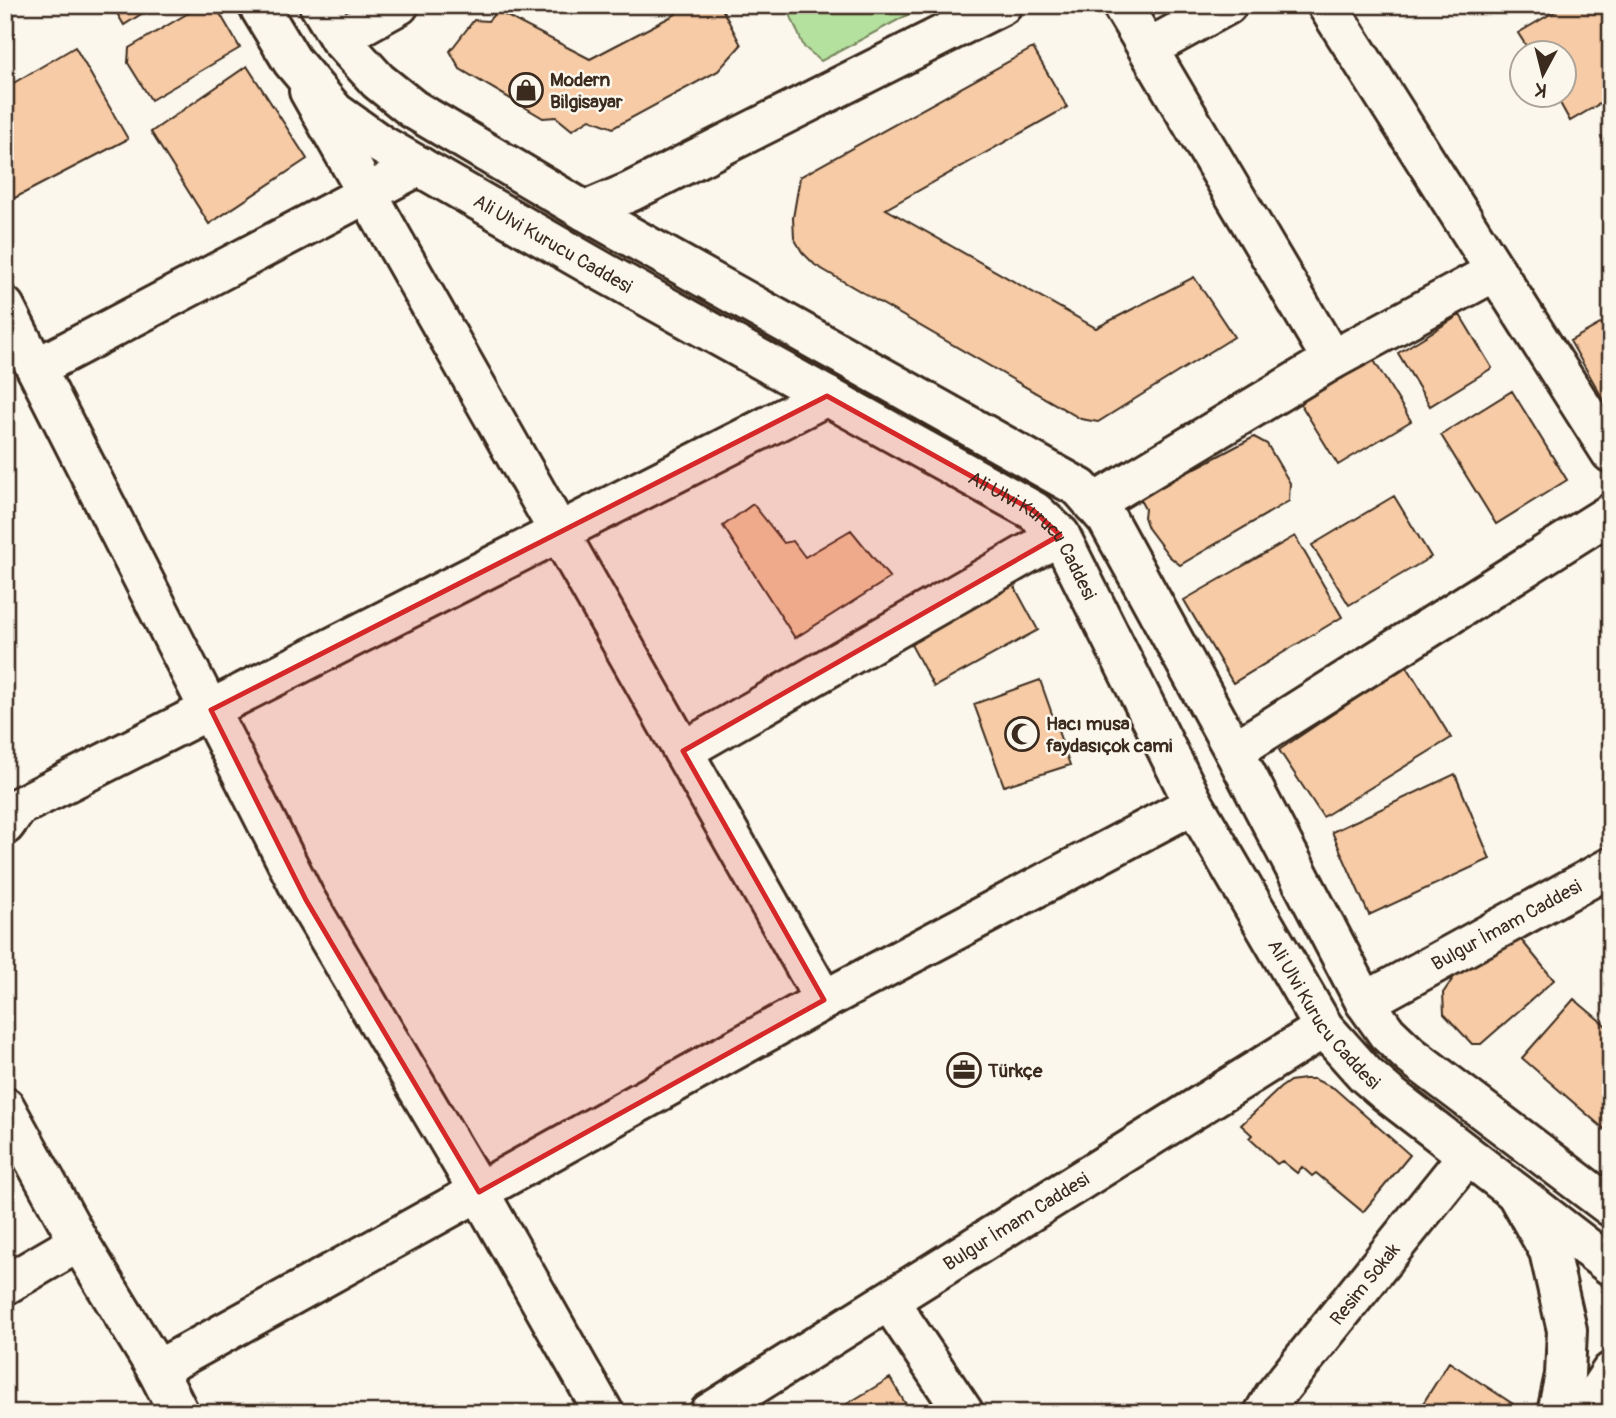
<svg xmlns="http://www.w3.org/2000/svg" width="1616" height="1418" font-family="Pangolin,sans-serif">
	<rect width="100%" height="100%" fill="#fbf7ec"/>
	<filter id="ink" filterUnits="userSpaceOnUse"><feTurbulence type="fractalNoise" baseFrequency=".0143" numOctaves="2"/><feDisplacementMap in="SourceGraphic" scale="14" xChannelSelector="R" yChannelSelector="G"/><feConvolveMatrix kernelMatrix="1 2 1 2 8 2 1 2 1" color-interpolation-filters="sRGB"/></filter>
	<g filter="url(#ink)">
		<path fill="#b5e19f" stroke="#78865e" stroke-width="2" d="M 786,5 L 926,5 L 821,61 L 804,47 Z"/>
		<path fill="#f6cba5" stroke="#3b2a1e" stroke-width="2" d="M 112,5 L 155,5 L 124,25 Z
			M 202,5 L 215,5 L 240,48 L 151,100 L 128,63 L 129,48 Z
			M 672,5 L 720,5 L 741,45 L 718,71 L 613,128 L 590,119 L 572,130 L 556,117 L 543,118 L 460,69 L 450,51 L 474,20 L 488,21 L 497,11 L 590,59 L 676,14 Z
			M 1566,5 L 1611,5 L 1611,97 L 1570,121 L 1555,94 L 1564,94 L 1564,52 L 1530,52 L 1518,33 Z
			M 75,47 L 128,139 L 5,203 L 5,88 Z
			M 1033,48 L 1067,107 L 886,209 L 1096,328 L 1194,277 L 1234,337 L 1098,422 L 1081,419 L 815,265 L 802,252 L 794,238 L 793,218 L 800,177 Z
			M 247,66 L 307,159 L 209,224 L 151,132 Z
			M 1611,132 L 1611,154 L 1601,137 Z
			M 1460,315 L 1492,368 L 1430,406 L 1398,353 Z
			M 1611,318 L 1611,413 L 1570,341 Z
			M 1373,359 L 1411,421 L 1338,465 L 1300,403 Z
			M 1512,391 L 1567,480 L 1496,524 L 1441,435 Z
			M 1254,437 L 1267,444 L 1290,483 L 1289,501 L 1180,565 L 1169,556 L 1148,528 L 1144,517 L 1145,509 L 1139,498 Z
			M 1394,496 L 1431,557 L 1349,605 L 1312,545 Z
			M 753,504 L 784,543 L 793,541 L 805,557 L 851,530 L 890,578 L 795,638 L 723,526 Z
			M 1295,536 L 1342,617 L 1233,683 L 1184,600 Z
			M 1013,584 L 1038,630 L 934,687 L 909,641 Z
			M 1406,665 L 1451,738 L 1323,817 L 1279,750 Z
			M 1040,680 L 1070,765 L 1004,786 L 974,704 Z
			M 1455,774 L 1490,859 L 1369,915 L 1332,832 Z
			M 1518,936 L 1554,980 L 1481,1044 L 1472,1044 L 1444,1014 L 1443,993 L 1460,968 Z
			M 1574,999 L 1611,1030 L 1611,1135 L 1522,1058 Z
			M 1304,1079 L 1314,1079 L 1334,1088 L 1410,1155 L 1363,1212 L 1316,1173 L 1312,1176 L 1302,1167 L 1297,1173 L 1282,1161 L 1277,1164 L 1249,1138 L 1252,1135 L 1241,1125 L 1280,1088 L 1290,1081 Z
			M 1449,1362 L 1513,1404 L 1511,1413 L 1417,1413 Z
			M 890,1378 L 911,1413 L 832,1413 Z"/>
		<g fill="none" stroke-linecap="round" stroke-linejoin="round">
			<g stroke="#3b2a1e" stroke-width="44">
				<g id="minor">
					<path d="M 1122,5 L 1332,360"/>
					<path d="M 1327,5 L 1611,453"/>
					<path d="M 339,38 L 399,5"/>
					<path d="M 1149,48 L 1227,5"/>
					<path d="M 309,91 L 824,1000"/>
					<path d="M 585,211 L 630,192 L 1002,5"/>
					<path d="M 5,307 L 306,900 L 479,1192 L 604,1413"/>
					<path d="M 36,368 L 419,166"/>
					<path d="M 1093,504 L 1332,360 L 1496,271"/>
					<path d="M 683,751 L 1060,535"/>
					<path d="M 1234,751 L 1611,513"/>
					<path d="M 5,825 L 18,807 L 827,396"/>
					<path id="s1" d="M 1365,1002 L 1611,867"/>
					<path d="M 5,1107 L 79,1242 L 157,1370 L 179,1413"/>
					<path d="M 1516,1193 L 1549,1251 L 1567,1330 L 1565,1375 L 1557,1413"/>
					<path d="M 5,1285 L 79,1242"/>
					<path d="M 889,1301 L 964,1413"/>
					<path d="M 157,1370 L 824,1000 L 1194,804"/>
					<path id="s2" d="M 709,1413 L 1324,1028"/>
					<path id="s3" d="M 1264,1413 L 1274,1396 L 1467,1156"/>
					<path d="M 1584,1413 L 1611,1372"/>
				</g>
			</g>
			<g stroke="#3b2a1e" stroke-width="44">
				<g id="major">
					<path id="s4" d="M 258,5 L 292,61 L 335,112 L 380,144 L 605,273 L 1034,511 L 1060,535 L 1194,804 L 1324,1028 L 1366,1075 L 1387,1093 L 1611,1266"/>
					<path d="M 319,5 L 339,38 L 378,81 L 413,109 L 585,211 L 1080,488 L 1107,519 L 1234,751 L 1365,1002 L 1387,1033 L 1410,1055 L 1611,1207"/>
				</g>
			</g>
			<use href="#minor" stroke="#fbf7ec" stroke-width="38"/>
			<use href="#major" stroke="#fbf7ec" stroke-width="38"/>
		</g>
	</g>
	<path fill="#d62828" fill-opacity="0.2" stroke="#d62828" stroke-width="5" stroke-linejoin="round" d="M 827,396 L 1034,511 L 1060,535 L 683,751 L 824,1000 L 479,1192 L 306,900 L 211,710 Z"/>
	<defs>
		<g id="shop-ring" transform="scale(1.75)"><circle r="9.5" fill="#fbf7ec" stroke="#3b2a1e" stroke-width="1.5"/><path d="M-5-2.5h2.3a2.7 3.5 0 0 1 5.4 0H5L5.5 6h-11ZM-1.5-2.5h3a1.5 2.3 0 0 0-3 0Z" fill="#3b2a1e"/></g>
		<g id="mosque-ring" transform="scale(1.75)"><circle r="9.5" fill="#fbf7ec" stroke="#3b2a1e" stroke-width="1.5"/><path d="M3.5-4.9A6 6 0 1 0 3.5 4.9A5 5 0 1 1 3.5-4.9Z" fill="#3b2a1e"/></g>
		<g id="office-ring" transform="scale(1.75)"><circle r="9.5" fill="#fbf7ec" stroke="#3b2a1e" stroke-width="1.5"/><path d="M-6-3h4V-5.5h4V-3h4V5H-6ZM-1-4.5V-3h2v-1.5ZM-6 0V1H6V0Z" fill="#3b2a1e"/></g>
	</defs>
	<g fill-rule="evenodd">
		<use href="#shop-ring" x="526" y="90"/>
		<use href="#mosque-ring" x="1022" y="734"/>
		<use href="#office-ring" x="964" y="1070"/>
	</g>
	<g text-anchor="middle" stroke-width="5" stroke-linejoin="round" paint-order="stroke">
		<g font-size="19" font-weight="bold" fill="#3b2a1e" stroke="#fbf7ec" text-anchor="start">
			<text x="550" y="86">Modern<tspan x="550" dy="22">Bilgisayar</tspan></text>
			<text x="1046" y="730">Hacı musa<tspan x="1046" dy="22">faydasıçok cami</tspan></text>
			<text x="988" y="1077">Türkçe</text>
		</g>
		<g font-size="19" fill="#3b2a1e" stroke="#fbf7ec">
			<text dy="7" stroke="none"><textPath href="#s4" startOffset="387">Ali Ulvi Kurucu Caddesi</textPath></text>
			<text dy="7" stroke="none"><textPath href="#s4" startOffset="954">Ali Ulvi Kurucu Caddesi</textPath></text>
			<text dy="7" stroke="none"><textPath href="#s1" startOffset="161">Bulgur İmam Caddesi</textPath></text>
			<text dy="7" stroke="none"><textPath href="#s4" startOffset="1521">Ali Ulvi Kurucu Caddesi</textPath></text>
			<text dy="7" stroke="none"><textPath href="#s2" startOffset="362">Bulgur İmam Caddesi</textPath></text>
			<text dy="7" stroke="none"><textPath href="#s3" startOffset="164">Resim Sokak</textPath></text>
		</g>
	</g>
	<rect width="1616" height="1418" fill="none" stroke="#fbf7ec" stroke-width="28"/>
	<rect x="14" y="14" width="1588" height="1390" fill="none" stroke="#3b2a1e" stroke-width="2.5" filter="url(#ink)"/>
	<g transform="translate(1543 74) rotate(187)"><circle r="33" fill="#fbf7ec" stroke="#aea59a" stroke-width="2"/>
	<path d="M0-5L12 26L0 18L-12 26Z" fill="#3b2a1e"/>
	<text y="-10" font-size="19" font-weight="bold" text-anchor="middle" fill="#3b2a1e">K</text>
	</g>
</svg>
